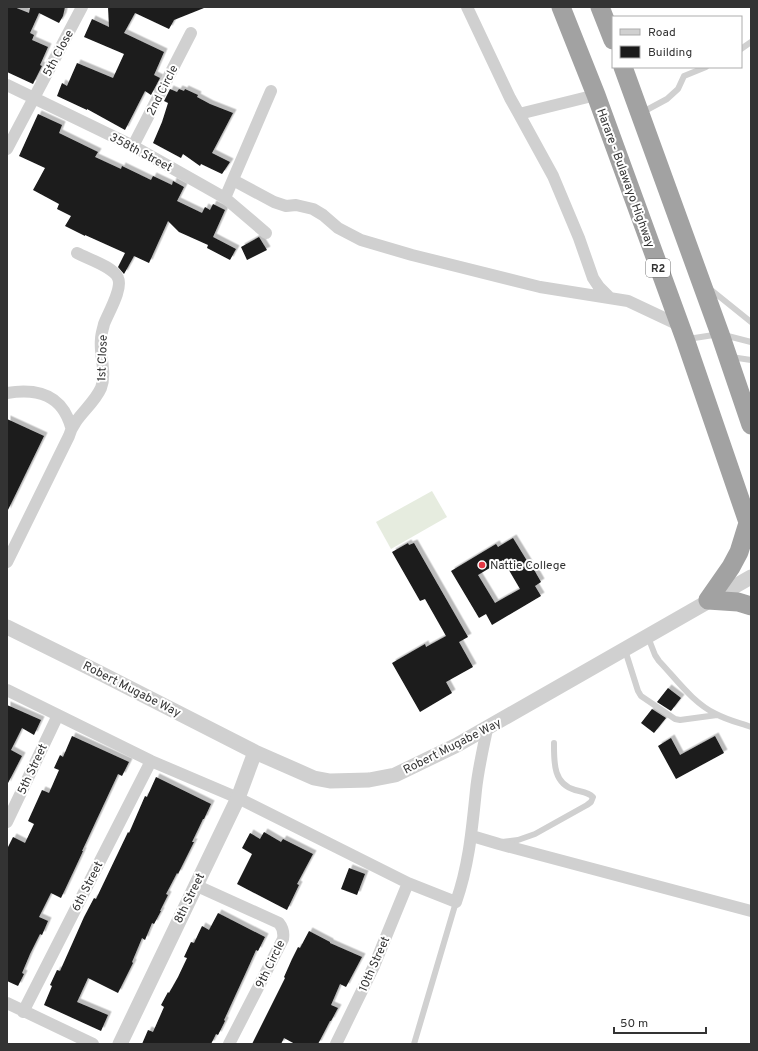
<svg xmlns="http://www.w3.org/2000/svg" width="758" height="1051" font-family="Overpass,sans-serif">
	<defs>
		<filter id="shadow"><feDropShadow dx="3.5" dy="-3.5" stdDeviation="0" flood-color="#0004"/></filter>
	</defs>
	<rect width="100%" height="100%" fill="#fff"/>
	<path fill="#e6ecdf" d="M 432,491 L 447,517 L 391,549 L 376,522 Z"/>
	<path fill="#1a1a1a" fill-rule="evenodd" filter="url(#shadow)" d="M 7,7 L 14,7 L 29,13 L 30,8 L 27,7 L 65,7 L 63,16 L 59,23 L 39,13 L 30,33 L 34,35 L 32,40 L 48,47 L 40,65 L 42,66 L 33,84 L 7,72 Z
		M 108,7 L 204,8 L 174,20 L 169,29 L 135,13 L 124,33 L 164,52 L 154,75 L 160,78 L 151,95 L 145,91 L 125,130 L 87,109 L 87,110 L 57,96 L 62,83 L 67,86 L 77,63 L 113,78 L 124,54 L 84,37 L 92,19 L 109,27 Z
		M 170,89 L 177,92 L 179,89 L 184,91 L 185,89 L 198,95 L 197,97 L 210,104 L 233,113 L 212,153 L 230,162 L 222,174 L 201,164 L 200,166 L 183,154 L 181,158 L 153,143 L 162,122 L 168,103 L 164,101 Z
		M 38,114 L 62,125 L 59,133 L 98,152 L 95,157 L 121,169 L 122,166 L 151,180 L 153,176 L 172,185 L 173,181 L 184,187 L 177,201 L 202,213 L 205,207 L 210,210 L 213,204 L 225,210 L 213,237 L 236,249 L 230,260 L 207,248 L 208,245 L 179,232 L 168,221 L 149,263 L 134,256 L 124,274 L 118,267 L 125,253 L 85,235 L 85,236 L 65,226 L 71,216 L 57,209 L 59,204 L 33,190 L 45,168 L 19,156 Z
		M 259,237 L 267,250 L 247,260 L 241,247 Z
		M 7,419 L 44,436 L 7,512 Z
		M 513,538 L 532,569 L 533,568 L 541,582 L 535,586 L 541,596 L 492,625 L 486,614 L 479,618 L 451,571 L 496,544 L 498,547 ZM 503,560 L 520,589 L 495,603 L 478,575 Z
		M 408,543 L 409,545 L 414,543 L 468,637 L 459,642 L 473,667 L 446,682 L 452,693 L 420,712 L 392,663 L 425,644 L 426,647 L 446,636 L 425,599 L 420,601 L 392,552 Z
		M 668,688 L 681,698 L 671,711 L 657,702 Z
		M 7,705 L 41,720 L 34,735 L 22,728 L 11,750 L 22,756 L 7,785 Z
		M 652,709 L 666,718 L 654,733 L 641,723 Z
		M 72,736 L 129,762 L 122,776 L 118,774 L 82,851 L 83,851 L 77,864 L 61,898 L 51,893 L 39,917 L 48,921 L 42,935 L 40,934 L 30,954 L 22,973 L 24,974 L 18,986 L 7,981 L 7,849 L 13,837 L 25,843 L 34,824 L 28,821 L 42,790 L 49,793 L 59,770 L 54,768 L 60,755 L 63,757 Z
		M 715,736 L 724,753 L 676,779 L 658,746 L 671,738 L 680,755 Z
		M 156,777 L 211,804 L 204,819 L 203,819 L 192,842 L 194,842 L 178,874 L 177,873 L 166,894 L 168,895 L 160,911 L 161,911 L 154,924 L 152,923 L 145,940 L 142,938 L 132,962 L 133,963 L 118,993 L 88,978 L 77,1002 L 108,1015 L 101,1031 L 44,1005 L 52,986 L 50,985 L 57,970 L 60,971 L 84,917 L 94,898 L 96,899 L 128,832 L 129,833 L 145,796 L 147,797 Z
		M 264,832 L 281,842 L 283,839 L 313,854 L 297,884 L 299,885 L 287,910 L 237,884 L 252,854 L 242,848 L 250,833 L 260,839 Z
		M 349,868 L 365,874 L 357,895 L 341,889 Z
		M 218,913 L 265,937 L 258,951 L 256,950 L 247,970 L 224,1020 L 225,1021 L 218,1035 L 216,1034 L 211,1044 L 142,1044 L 148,1030 L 153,1032 L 164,1007 L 161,1005 L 168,992 L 169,993 L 178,977 L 187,958 L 184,957 L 191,942 L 194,943 L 202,926 L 209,930 Z
		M 309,931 L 330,942 L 330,943 L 362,957 L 346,987 L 340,984 L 331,1005 L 338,1008 L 331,1021 L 330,1021 L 318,1044 L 295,1044 L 284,1038 L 281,1044 L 252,1044 L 285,978 L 284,977 L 292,959 L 298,947 L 300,948 Z"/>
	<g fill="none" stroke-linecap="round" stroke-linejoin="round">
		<path stroke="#d0d0d0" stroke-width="6" d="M 741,49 L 751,42
			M 641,113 L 667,99 L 678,89 L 684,76 L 706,67
			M 710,289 L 751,322
			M 688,339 L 720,334 L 751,342
			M 731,357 L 751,360
			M 648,637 L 655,655 L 659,661 C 677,680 693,703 716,714 C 727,720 740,723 751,727
			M 625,650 L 638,691 L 641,696 L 675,719 L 680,720 L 717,715
			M 502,842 L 518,840 L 535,834 L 587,805 L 591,802 L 593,797 C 588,792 582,792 575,790 C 553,784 554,762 554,743
			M 414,1044 L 456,902"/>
		<path stroke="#d0d0d0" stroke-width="12" d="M 467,7 L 510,98 L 519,114 L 596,95
			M 7,85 L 133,146 L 225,198 L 266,233
			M 519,114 L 553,176 L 579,238 L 593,278 L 599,287 L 610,298
			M 133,146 L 191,33
			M 7,149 L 82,7
			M 233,180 L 274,202 L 286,206 L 296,205 L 313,209 L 323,215 L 338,228 L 361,240 L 412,255 L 540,287 L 628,301 L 679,325
			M 225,198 L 271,91
			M 7,393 C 38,388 62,395 71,427
			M 7,562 L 69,436 C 74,417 93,406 101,388 C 107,372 99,355 101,339 C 101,334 103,329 104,324 C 108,313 123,289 118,278 C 114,267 88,259 77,253
			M 7,690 L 151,761 L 238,798 L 408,883 L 456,902 C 469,865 472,829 476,790 C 478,770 483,749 487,729
			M 7,822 L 58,715
			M 472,836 L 499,844 L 751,911
			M 195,885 L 279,923 C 283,928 284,933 283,939 L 229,1044
			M 7,1003 L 93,1044
			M 23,1012 L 151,761
			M 336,1044 L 374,966 L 408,883"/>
		<path stroke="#d0d0d0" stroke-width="15" d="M 7,627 L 98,672 L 255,752 L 314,778 L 330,781 L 369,780 L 395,775 L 457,745 L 751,577
			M 120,1044 L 238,798 L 255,752"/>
		<path stroke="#a2a2a2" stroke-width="19" d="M 561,7 L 596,95 L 685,339 L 751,531
			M 600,7 L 613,40
			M 623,67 L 720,334 L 751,425
			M 708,600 L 731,567 L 739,552 L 748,523
			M 708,600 L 738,602 L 751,606"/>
	</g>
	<circle fill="#e63946" stroke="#fff" stroke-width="1.5" cx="482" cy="565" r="4"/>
	<g text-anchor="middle" stroke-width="4" stroke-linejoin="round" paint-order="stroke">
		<rect fill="#fff" stroke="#707070" stroke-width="1" x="646" y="259" width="24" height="18" rx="3"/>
		<g font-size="11" font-weight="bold" fill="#333">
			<text x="658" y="272">R2</text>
		</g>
		<g font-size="12" fill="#333" stroke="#fff">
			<text transform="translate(58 53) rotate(-62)" y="4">5th Close</text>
			<text transform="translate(162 90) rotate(-63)" y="4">2nd Circle</text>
			<text transform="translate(141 152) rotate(28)" y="4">358th Street</text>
			<text transform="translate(626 178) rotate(70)" y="4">Harare - Bulawayo Highway</text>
			<text transform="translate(102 358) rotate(-88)" y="4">1st Close</text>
			<text transform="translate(132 689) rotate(27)" y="4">Robert Mugabe Way</text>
			<text transform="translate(452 746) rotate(-27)" y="4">Robert Mugabe Way</text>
			<text transform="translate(32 769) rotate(-65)" y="4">5th Street</text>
			<text transform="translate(87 886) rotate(-63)" y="4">6th Street</text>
			<text transform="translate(189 898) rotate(-64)" y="4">8th Street</text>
			<text transform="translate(270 964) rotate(-64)" y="4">9th Circle</text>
			<text transform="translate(374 964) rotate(-66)" y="4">10th Street</text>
		</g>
		<g font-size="12" fill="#333" stroke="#fff" text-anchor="start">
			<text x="490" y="569">Nattie College</text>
		</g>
	</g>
	<rect width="758" height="1051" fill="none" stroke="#333333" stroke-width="16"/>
	<rect x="612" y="16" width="130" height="52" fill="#ffffff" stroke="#adadad"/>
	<rect x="620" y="29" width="20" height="6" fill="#d0d0d0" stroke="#adadad"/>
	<text x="648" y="36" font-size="12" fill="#333333">Road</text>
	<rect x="620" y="46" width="20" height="12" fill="#1a1a1a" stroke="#adadad"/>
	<text x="648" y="56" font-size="12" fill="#333333">Building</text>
	<path d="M614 1027v6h92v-6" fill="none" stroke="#333333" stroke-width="2"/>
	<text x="620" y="1027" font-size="12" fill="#333333" stroke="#ffffff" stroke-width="3" paint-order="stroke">50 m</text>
</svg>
